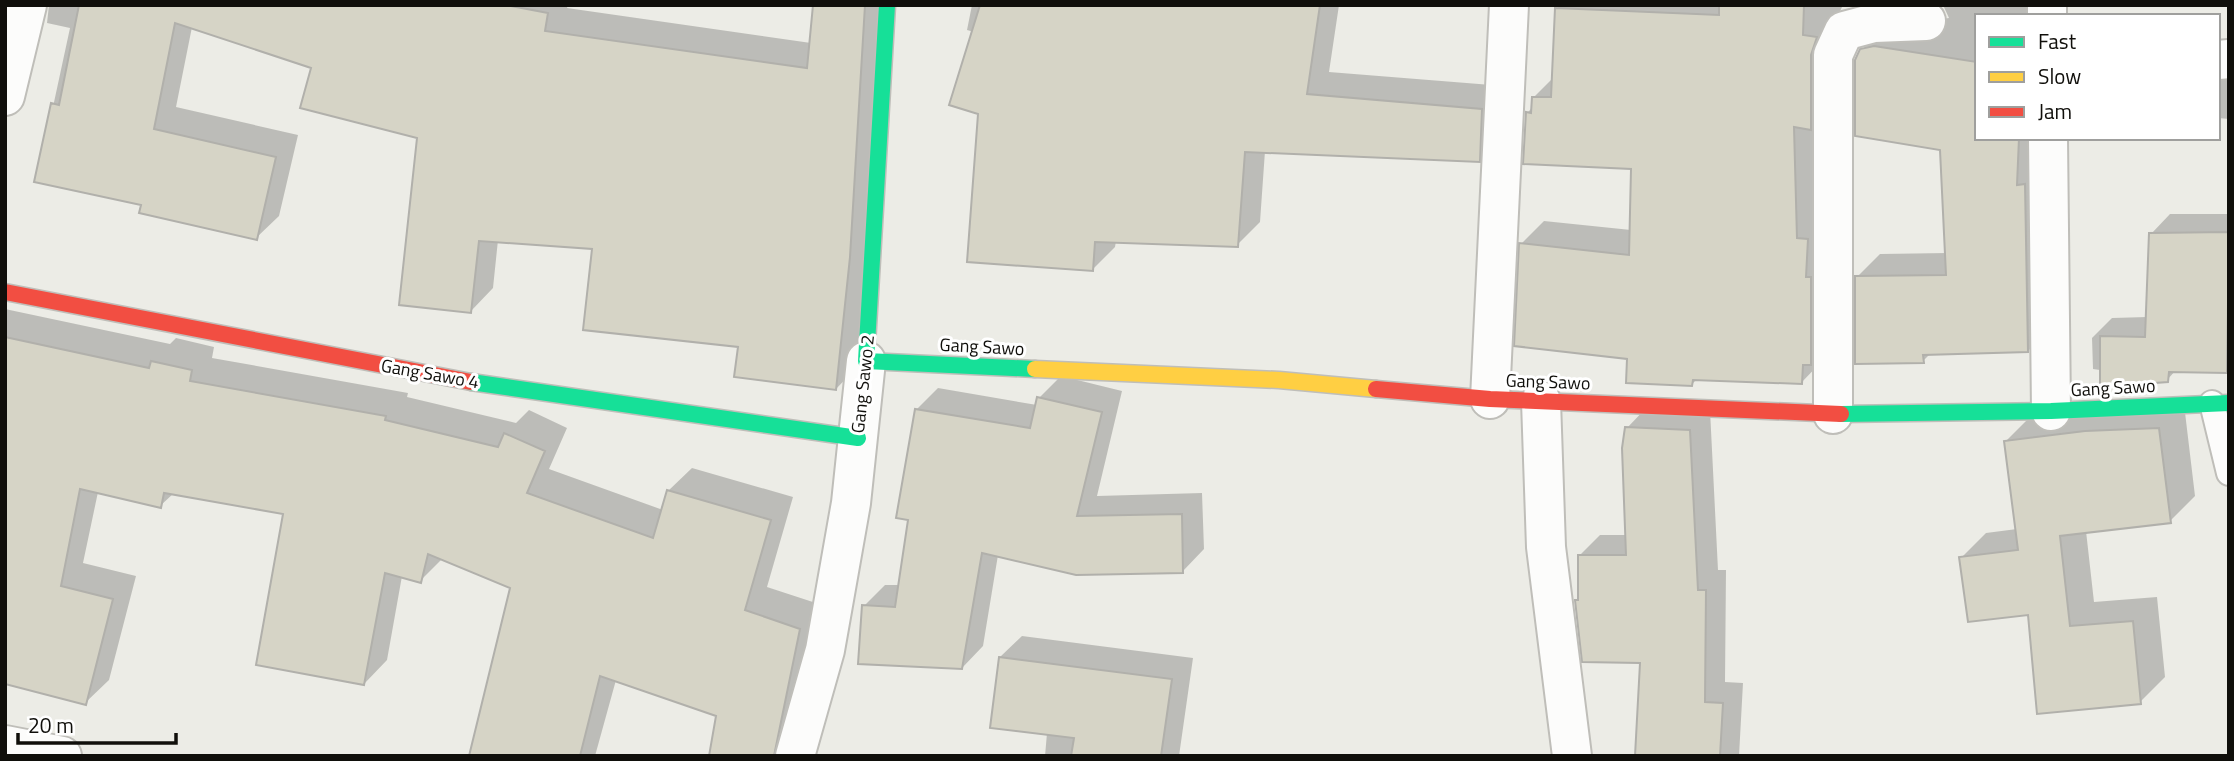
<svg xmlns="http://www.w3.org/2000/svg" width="2234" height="761" font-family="'Titillium Web',sans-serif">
	<rect width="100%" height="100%" fill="#ecece6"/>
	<path fill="#0003" d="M 49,5 L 568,5 L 567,8 L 811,43 L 815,5 L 886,5 L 858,366 L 836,389 L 740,346 L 594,248 L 498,240 L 493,288 L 471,311 L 419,137 L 313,66 L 192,27 L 176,107 L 298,135 L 279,216 L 256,238 L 143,203 L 37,181 L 70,28 L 47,23 Z
		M 972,5 L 1339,5 L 1329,72 L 1504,86 L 1502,138 L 1479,161 L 1265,151 L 1260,222 L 1237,245 L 1116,241 L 1115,247 L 1092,270 L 980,113 L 974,32 L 967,30 Z
		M 1560,5 L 1850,5 L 1842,7 L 1835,22 L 1824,359 L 1801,383 L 1698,378 L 1692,384 L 1628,358 L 1521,244 L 1544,221 L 1631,230 L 1633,168 L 1527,113 L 1533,107 L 1534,97 L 1554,77 L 1557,9 Z
		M 1943,5 L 2048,5 L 2047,16 L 1977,16 L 1977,138 L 2041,138 L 2051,327 L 2028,351 L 1931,353 L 1923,361 L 1857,277 L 1880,254 L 1947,253 L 1942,148 L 1861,51 L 1885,27 L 1949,18 Z
		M 2218,58 L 2229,58 L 2229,119 L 2218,118 Z
		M 2170,214 L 2229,214 L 2229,369 L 2176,370 L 2167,380 L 2093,369 L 2092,338 L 2112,318 L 2147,317 L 2151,234 Z
		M 5,309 L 170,344 L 176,338 L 214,347 L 212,358 L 408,393 L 407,397 L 516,423 L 529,410 L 567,428 L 549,469 L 663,510 L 668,491 L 692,468 L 793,497 L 767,587 L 822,605 L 792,756 L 711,756 L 718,715 L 616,680 L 595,756 L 491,756 L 512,587 L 443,558 L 420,581 L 402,576 L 387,660 L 364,684 L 285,513 L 174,493 L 160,506 L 98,492 L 83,563 L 136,576 L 109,680 L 85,703 L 5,682 Z
		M 1061,376 L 1122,391 L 1097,496 L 1202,493 L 1204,549 L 1183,571 L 998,555 L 983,646 L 962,668 L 864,606 L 885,585 L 900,585 L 910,518 L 917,409 L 938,388 L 1037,405 L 1039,398 Z
		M 2184,404 L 2195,496 L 2170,521 L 2086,531 L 2094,602 L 2157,597 L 2165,677 L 2140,702 L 1961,558 L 1986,533 L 2017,529 L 2006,441 L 2031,416 Z
		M 1647,407 L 1710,410 L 1718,570 L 1726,570 L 1725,682 L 1743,683 L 1739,756 L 1637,756 L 1642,661 L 1577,601 L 1580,597 L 1579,556 L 1600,535 L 1628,535 L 1627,428 Z
		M 1022,636 L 1193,658 L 1179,756 L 1045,756 L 1047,733 L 1000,657 Z"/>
	<path fill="#d6d4c6" stroke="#b1b0ab" stroke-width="2" d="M 79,5 L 506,5 L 548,13 L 545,31 L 807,68 L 813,5 L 865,5 L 850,257 L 836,390 L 734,377 L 738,347 L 583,330 L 592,249 L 479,241 L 471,313 L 399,305 L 417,138 L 300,108 L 311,68 L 175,23 L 154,129 L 276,157 L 257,240 L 139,213 L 141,205 L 34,182 L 51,103 L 59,105 Z
		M 980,5 L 1320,5 L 1307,94 L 1482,109 L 1480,162 L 1245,152 L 1238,247 L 1095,242 L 1093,271 L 967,262 L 978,114 L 949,105 Z
		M 1719,5 L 1804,5 L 1803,35 L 1817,37 L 1811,55 L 1811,130 L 1794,127 L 1797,238 L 1808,239 L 1806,277 L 1811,277 L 1811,365 L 1803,365 L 1802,384 L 1693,380 L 1692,386 L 1626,383 L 1627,359 L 1514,346 L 1519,243 L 1629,255 L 1631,169 L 1523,164 L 1526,112 L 1531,113 L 1532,97 L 1551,97 L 1555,8 L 1719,15 Z
		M 1874,46 L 1977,62 L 1977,138 L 2019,138 L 2017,185 L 2025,184 L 2028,352 L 1923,355 L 1924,363 L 1855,364 L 1855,276 L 1946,275 L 1940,150 L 1855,136 L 1855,60 L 1860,49 Z
		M 2229,232 L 2227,373 L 2169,372 L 2168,382 L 2100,387 L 2100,336 L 2145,337 L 2149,233 Z
		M 5,337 L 149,368 L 151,361 L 192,370 L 190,381 L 386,416 L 385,420 L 498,447 L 504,433 L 545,451 L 527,493 L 653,538 L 667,490 L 771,520 L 745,610 L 800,629 L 774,756 L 709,756 L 716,716 L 600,676 L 580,756 L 469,756 L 510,588 L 428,554 L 421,583 L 385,573 L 364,685 L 256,665 L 283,514 L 164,493 L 161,508 L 80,489 L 61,586 L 113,599 L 86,705 L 5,684 Z
		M 1037,397 L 1102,412 L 1077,516 L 1182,514 L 1183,573 L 1076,575 L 982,553 L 962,669 L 858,664 L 862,605 L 895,607 L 908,520 L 896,518 L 915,409 L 1030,428 Z
		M 1625,427 L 1690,430 L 1698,590 L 1706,590 L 1705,702 L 1723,703 L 1720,756 L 1635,756 L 1640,663 L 1582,662 L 1575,600 L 1578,600 L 1578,555 L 1626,555 L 1622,448 Z
		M 2159,428 L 2171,523 L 2060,536 L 2070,626 L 2133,621 L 2141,704 L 2037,714 L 2028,615 L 1968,622 L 1959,557 L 2018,550 L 2004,441 L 2085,431 Z
		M 999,657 L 1172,679 L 1161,756 L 1071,756 L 1074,738 L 990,728 Z"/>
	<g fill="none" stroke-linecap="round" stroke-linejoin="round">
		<g stroke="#bfbeb9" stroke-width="28">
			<path id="lane" d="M 2212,403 L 2229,473"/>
		</g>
		<g stroke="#bfbeb9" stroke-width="42">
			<path id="street" d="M 2047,16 L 2047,5
				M 2218,60 L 2229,59
				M 5,96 L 27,5
				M 2048,138 L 2051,411
				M 1490,399 L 1509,5
				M 1541,401 L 1546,547 L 1572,756
				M 1833,414 L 1833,55 L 1844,31 L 1874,23 L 1926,21
				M 5,745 L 62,756
				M 795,756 L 825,650 L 851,503 L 866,361"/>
		</g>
		<g stroke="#bfbeb9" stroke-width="19">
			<path id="fast" d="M 887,5 L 866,361 L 1035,369
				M 471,382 L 858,438
				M 1841,414 L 2051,411 L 2229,403"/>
		</g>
		<g stroke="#bfbeb9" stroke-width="19">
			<path id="slow" d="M 1035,369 L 1279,380 L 1376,389"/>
		</g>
		<g stroke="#bfbeb9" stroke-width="19">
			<path id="jam" d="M 5,292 L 471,382
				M 1376,389 L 1490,399 L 1841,414"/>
		</g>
		<use href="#lane" stroke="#fcfcfb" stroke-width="24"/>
		<use href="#street" stroke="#fcfcfb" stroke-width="38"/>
		<use href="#fast" stroke="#16e098" stroke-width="16"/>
		<use href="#slow" stroke="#ffcf43" stroke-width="16"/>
		<use href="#jam" stroke="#f24e42" stroke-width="16"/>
	</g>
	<g text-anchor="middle" stroke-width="6" stroke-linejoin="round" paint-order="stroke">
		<g font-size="18" fill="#100f0b" stroke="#fff">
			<text transform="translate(982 347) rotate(3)" y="6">Gang Sawo</text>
			<text transform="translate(430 374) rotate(10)" y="6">Gang Sawo 4</text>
			<text transform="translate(1548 382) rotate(2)" y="6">Gang Sawo</text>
			<text transform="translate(863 384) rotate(-84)" y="6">Gang Sawo 2</text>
			<text transform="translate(2113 388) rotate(-3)" y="6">Gang Sawo</text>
		</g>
	</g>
	<rect width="2234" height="761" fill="none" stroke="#100f0b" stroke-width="14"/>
	<rect x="1975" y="14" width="245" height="126" fill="#ffffff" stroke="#9f9f9d" stroke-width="2"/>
	<rect x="1989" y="37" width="35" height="10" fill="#16e098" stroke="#9f9f9d" stroke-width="2"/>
	<text x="2038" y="49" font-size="21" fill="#100f0b">Fast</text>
	<rect x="1989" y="72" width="35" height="10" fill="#ffcf43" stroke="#9f9f9d" stroke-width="2"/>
	<text x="2038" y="84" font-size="21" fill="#100f0b">Slow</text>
	<rect x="1989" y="107" width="35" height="10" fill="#f24e42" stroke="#9f9f9d" stroke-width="2"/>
	<text x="2038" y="119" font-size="21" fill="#100f0b">Jam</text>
	<path d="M18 733v10h158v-10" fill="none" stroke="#100f0b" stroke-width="3.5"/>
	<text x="28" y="733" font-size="21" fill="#100f0b" stroke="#ffffff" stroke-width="5" paint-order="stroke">20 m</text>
</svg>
